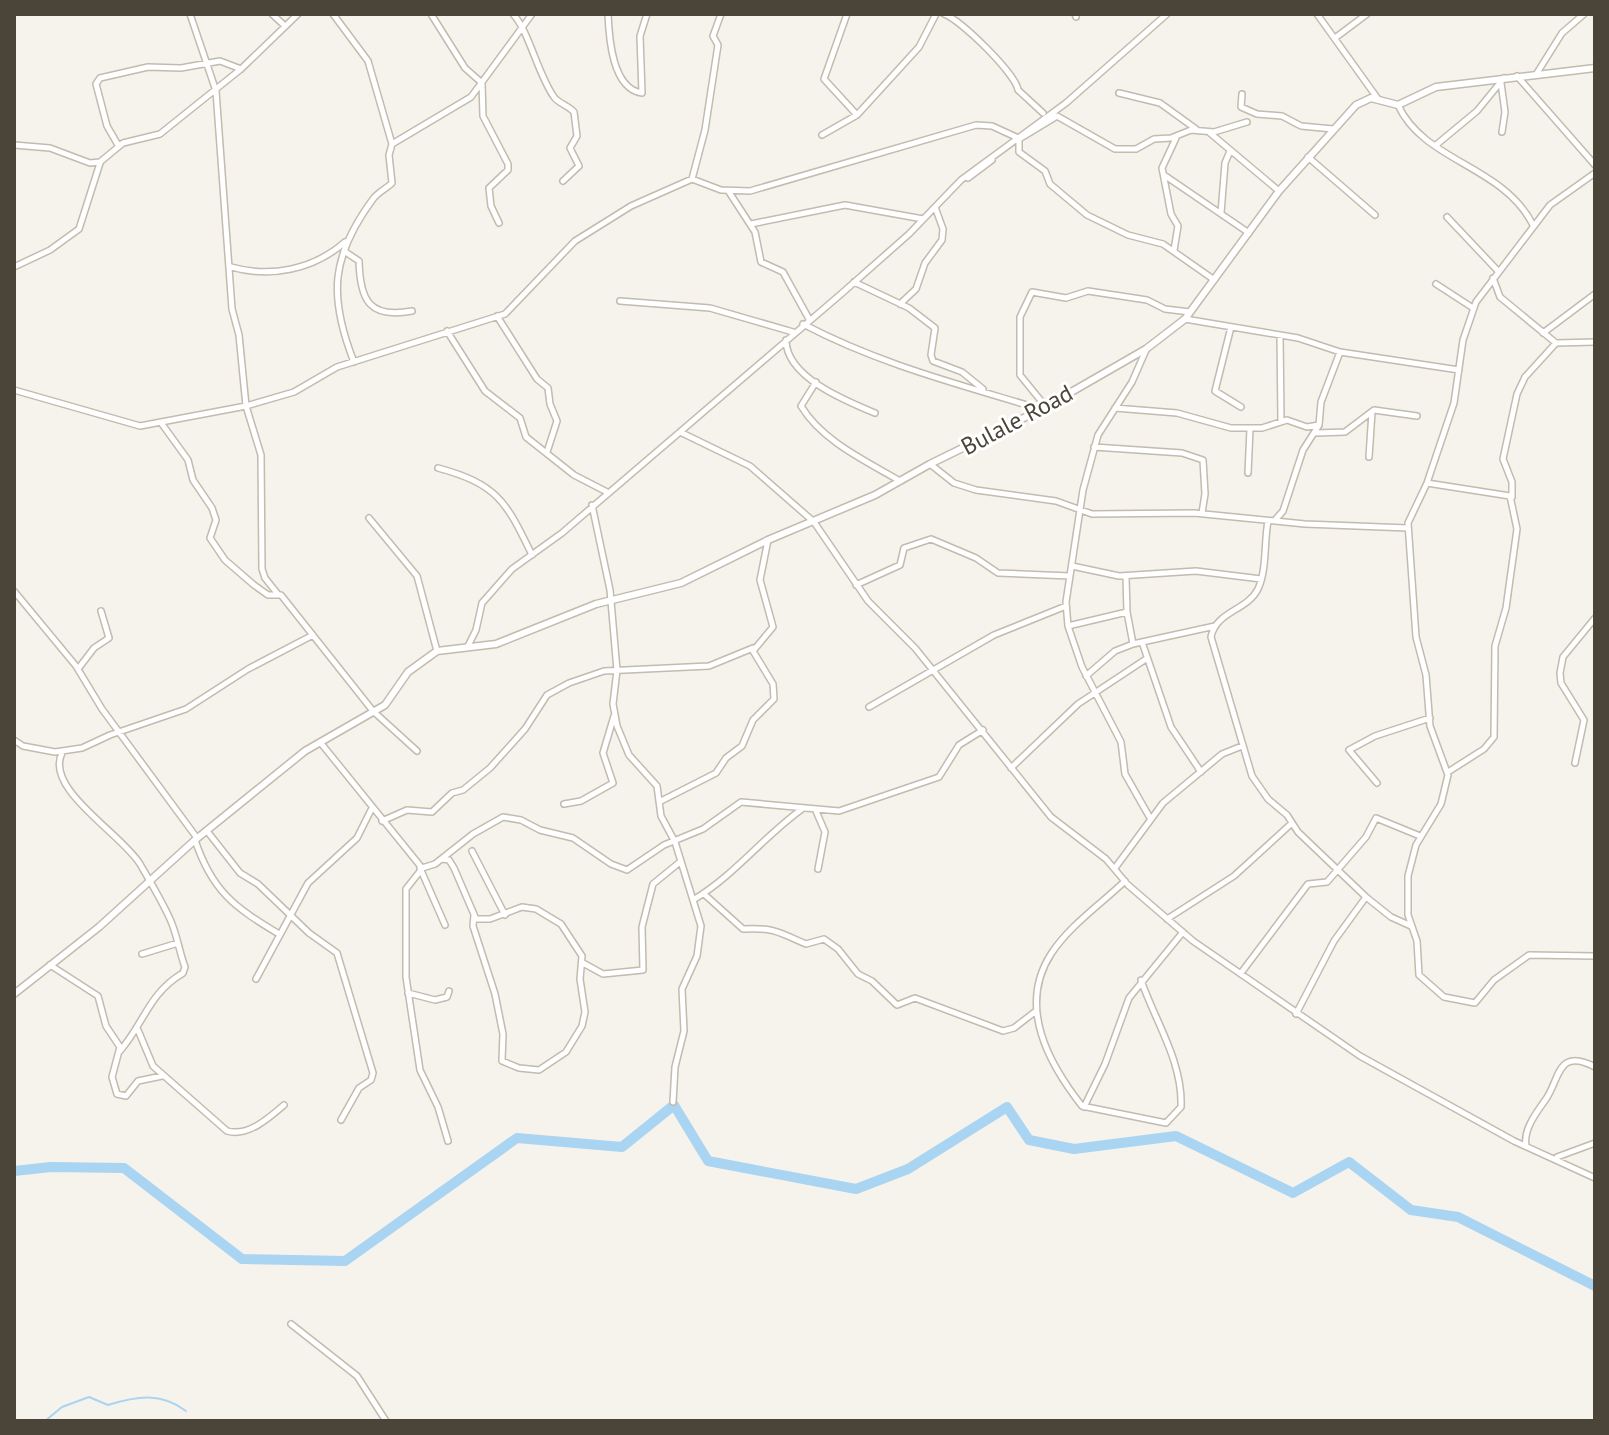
<svg xmlns="http://www.w3.org/2000/svg" width="1609" height="1435" font-family="'PT Sans',sans-serif">
	<rect width="100%" height="100%" fill="#f6f3ec"/>
	<g fill="none" stroke-linecap="round" stroke-linejoin="round">
		<path stroke="#a9d4f2" stroke-width="2" d="M 45,1421 L 62,1407 L 89,1397 L 108,1405 C 137,1396 161,1392 186,1411"/>
		<path stroke="#a9d4f2" stroke-width="10" d="M 14,1171 L 51,1167 L 124,1168 L 242,1259 L 345,1261 L 517,1138 L 622,1147 L 674,1105 L 708,1161 L 856,1189 L 908,1169 L 1007,1107 L 1029,1140 L 1074,1149 L 1176,1136 L 1293,1193 L 1349,1162 L 1411,1210 L 1458,1217 L 1595,1286"/>
		<g stroke="#c2bbae" stroke-width="8">
			<path id="minor" d="M 190,14 L 216,91 L 232,309 L 239,335 L 246,406 L 261,455 L 262,569 L 265,578 L 277,593
				M 272,14 L 285,26
				M 333,14 L 368,61 L 392,144
				M 431,14 L 465,68 L 482,83 L 483,116 L 508,164 L 508,170 L 489,188 L 491,206 L 499,223
				M 513,14 C 529,31 538,75 554,97 C 559,104 568,105 574,112 L 577,136 L 570,148 L 579,166 L 563,181
				M 608,14 C 609,37 612,89 642,93 L 640,36 L 647,14
				M 847,14 L 824,79 L 857,115
				M 944,14 C 961,20 1016,74 1018,90 L 1043,113
				M 1075,14 L 1076,17
				M 1317,14 L 1378,99
				M 1335,38 L 1367,14
				M 1537,73 L 1562,33 L 1584,14
				M 1517,76 L 1595,165
				M 1501,83 L 1505,112 L 1502,132
				M 1119,93 L 1160,103 L 1196,129
				M 1242,94 L 1241,107 L 1257,114 L 1282,116 L 1301,126 L 1333,129
				M 1398,105 C 1424,162 1503,165 1533,225
				M 1210,133 L 1279,191
				M 822,135 L 857,115 L 919,47 L 936,14
				M 1019,138 L 1019,152 L 1045,171 L 1050,184 L 1087,215 L 1128,235 L 1163,244 L 1213,279
				M 1019,139 L 1057,116 L 1115,149 L 1136,149 L 1154,139 L 1171,138 L 1191,130 L 1214,132 L 1247,122
				M 14,145 L 50,148 L 90,163 L 100,162 L 123,143 L 160,134 L 241,69 L 298,14
				M 118,145 L 107,126 L 96,84 L 100,78 L 148,67 L 181,68 L 220,61 L 241,69
				M 1436,145 L 1477,111 L 1504,78
				M 1308,157 L 1375,215
				M 1595,173 L 1550,205 L 1476,302 L 1463,340 L 1454,403 L 1427,483 L 1408,523 L 1416,637 L 1426,675 L 1430,726 L 1448,775 L 1441,804 L 1416,845 L 1408,876 L 1408,915 L 1417,941 L 1419,975 L 1444,997 L 1475,1003 L 1494,980 L 1529,955 L 1595,956
				M 1164,175 L 1249,233
				M 968,178 L 992,160
				M 692,179 L 721,190 L 750,191 L 976,125 L 992,126 L 1016,137
				M 729,192 L 755,232 L 761,262 L 783,272 L 809,319
				M 1221,213 L 1225,163 L 1230,151
				M 1447,217 L 1498,271
				M 751,224 L 845,205 L 923,219
				M 1174,250 L 1178,226 L 1171,214 L 1162,168 L 1176,138
				M 344,251 L 359,261 C 360,300 369,319 412,311
				M 14,267 L 50,250 L 79,229 L 100,163
				M 231,267 C 270,278 313,270 345,242
				M 1493,278 L 1500,297 L 1556,343
				M 854,282 L 909,308 L 935,328 L 931,355 L 933,361 L 962,372 L 983,389
				M 1436,284 L 1473,308
				M 620,301 L 710,308 L 793,332
				M 900,304 L 916,289 L 925,263 L 942,240 L 943,229 L 935,207
				M 497,316 L 537,379 L 548,388 L 550,404 L 557,421 L 547,452
				M 1185,319 L 1298,338 L 1340,352 L 1459,370
				M 803,324 C 879,364 958,384 1040,409
				M 1231,327 L 1215,391 L 1241,407
				M 447,331 L 485,391 L 520,418 L 526,437 L 574,475 L 607,492
				M 1543,333 L 1595,294
				M 1280,335 L 1281,421
				M 786,340 C 786,377 846,401 875,413
				M 1146,350 L 1132,382 L 1098,435 L 1083,490 L 1066,602 L 1068,626 L 1082,667 L 1121,742 L 1125,774 L 1150,818
				M 354,362 C 328,296 331,256 373,199 C 378,192 386,189 392,183 L 389,155 L 392,144 L 471,97 L 532,14
				M 816,382 L 801,406 C 822,441 866,461 900,481
				M 14,390 L 140,426 L 246,406 L 294,392 L 337,367 L 505,314 L 575,241 L 631,206 L 692,179 L 705,130 L 718,45 L 713,36 L 721,14
				M 1046,407 L 1020,375 L 1020,317 L 1032,292 L 1066,298 L 1088,291 L 1147,300 L 1165,309 L 1190,312
				M 1115,408 L 1177,413 L 1231,428 L 1262,428 L 1287,420 L 1307,427 L 1319,425
				M 162,424 L 188,460 L 193,480 L 212,508 L 216,520 L 210,538 L 225,560 L 254,585 L 268,595 L 281,595 L 373,711 L 417,751
				M 680,432 L 750,466 L 814,522 L 868,601 L 915,648 L 1051,817 L 1106,859 L 1128,885 L 1193,941 L 1360,1056 L 1514,1141 L 1595,1178
				M 1316,433 L 1345,432 L 1374,410 L 1417,416
				M 1094,447 L 1182,453 L 1203,460 L 1205,494 L 1202,513
				M 1369,457 L 1372,412
				M 930,464 L 954,483 L 976,490 L 1056,501 L 1092,514 L 1194,513 L 1305,524 L 1408,528
				M 438,468 C 497,484 506,501 532,555
				M 1248,473 L 1250,429
				M 1427,483 L 1510,496 L 1517,529 L 1506,608 L 1495,646 L 1494,737 L 1484,749 L 1448,772
				M 1512,497 L 1512,482 L 1503,459 L 1517,394 L 1525,377 L 1556,343 L 1595,342
				M 592,505 L 610,590 L 617,670 L 613,704 L 617,726 L 629,755 L 657,786 L 661,816 L 675,842 L 701,926 L 697,956 L 682,989 L 684,1031 L 675,1067 L 673,1102
				M 369,518 L 417,576 L 437,651
				M 1276,519 L 1283,511 L 1303,450 L 1319,425 L 1321,402 L 1340,352
				M 1268,521 C 1264,542 1267,570 1258,589 C 1247,611 1216,611 1211,637 L 1252,776 L 1268,799 L 1287,815 L 1298,832 L 1366,897 L 1391,917 L 1411,926
				M 1072,566 L 1119,576 L 1196,571 L 1261,579
				M 1126,577 L 1127,612 L 1133,644
				M 856,585 L 900,565 L 904,548 L 931,539 L 976,558 L 998,573 L 1070,576
				M 14,591 L 76,666 L 102,709 L 197,838
				M 1068,626 L 1127,612
				M 1142,642 L 1171,727 L 1201,772
				M 468,646 L 476,630 L 482,603 L 512,569 L 562,533 L 841,294 L 909,234 L 961,180 L 1066,103 L 1167,14
				M 78,669 L 94,648 L 109,638 L 101,611
				M 1086,676 L 1115,651 L 1133,644 L 1215,626
				M 869,707 L 994,635 L 1066,606
				M 14,740 L 23,746 L 55,752 L 82,748 L 110,735 L 186,709 L 248,669 L 313,635
				M 320,742 L 422,868 L 435,864 L 473,834 L 503,817 L 521,820 L 540,830 L 573,838 L 611,864 L 627,870 L 664,845 L 703,829 L 741,802 L 839,811 L 939,777 L 959,745 L 983,730
				M 62,753 C 44,789 122,834 140,864 C 150,881 162,901 170,919 C 177,934 179,951 185,967 L 183,973 C 148,994 145,1022 120,1051
				M 1575,763 L 1584,720 L 1561,683 L 1560,673 L 1563,657 L 1595,618
				M 1011,768 L 1078,704 L 1146,659
				M 1377,783 L 1349,750 L 1375,736 L 1430,718
				M 661,801 L 716,773 L 726,758 L 742,746 L 753,720 L 774,699 L 773,684 L 753,651 L 773,627 L 760,580 L 768,540
				M 564,804 L 581,801 L 613,783 L 603,753 L 614,716
				M 816,811 L 825,832 L 818,869
				M 382,821 L 407,810 L 432,812 L 452,793 L 463,790 L 490,768 L 525,729 L 547,695 L 569,683 L 604,671 L 709,666 L 753,648
				M 207,831 L 240,873 L 258,884 L 309,933 L 337,953 L 373,1073 L 371,1080 L 359,1088 L 341,1120
				M 195,840 C 212,891 234,907 279,934
				M 472,851 L 505,915
				M 442,859 L 449,860 L 454,868 L 476,919 L 490,919 L 522,907 L 536,909 L 561,924 L 582,956 L 580,979 L 585,1012 L 582,1026 L 566,1052 L 539,1070 L 519,1068 L 502,1061 L 503,1034 L 495,994 L 473,926 L 474,915
				M 420,868 L 445,925
				M 1115,868 L 1163,803 L 1222,754 L 1242,746
				M 421,870 L 406,889 L 406,977 L 420,1070 L 438,1107 L 448,1141
				M 1125,881 C 1101,904 1069,926 1051,954 C 1017,1007 1049,1064 1082,1106 L 1166,1123 L 1181,1107 C 1183,1062 1155,1021 1141,980
				M 704,894 L 743,929 C 774,927 780,933 806,944 L 824,939 L 838,949 L 858,974 L 872,981 L 897,1005 L 915,998 L 1003,1031 L 1014,1028 L 1036,1011
				M 693,900 C 735,875 763,837 802,809
				M 1167,919 L 1234,876 L 1292,823
				M 142,954 L 178,943
				M 583,963 L 603,974 L 643,970 L 642,927 L 653,884 L 680,862
				M 50,965 L 98,996 L 106,1026 L 120,1047 L 112,1077 L 117,1094 L 126,1096 L 138,1081 L 162,1076
				M 1241,973 L 1308,884 L 1327,882 L 1366,837 L 1376,818 L 1420,836
				M 256,979 L 308,883 L 357,838 L 371,810
				M 408,993 L 435,1000 L 447,997 L 449,991
				M 1296,1014 L 1334,941 L 1366,897
				M 138,1030 L 153,1066 L 227,1131 C 248,1137 269,1118 284,1105
				M 1084,1107 L 1105,1064 L 1129,998 L 1183,932
				M 1526,1146 C 1523,1129 1537,1112 1546,1099 C 1560,1079 1557,1047 1595,1067
				M 1557,1157 L 1595,1143
				M 291,1324 L 357,1376 L 386,1421"/>
		</g>
		<g stroke="#c2bbae" stroke-width="9">
			<path id="tertiary" d="M 14,994 L 99,927 L 195,840 L 305,751 L 385,705 L 408,672 L 437,651 L 496,644 L 596,604 L 681,583 L 768,540 L 875,495 L 930,464 L 1040,410 L 1146,349 L 1185,319 L 1279,191 L 1356,105 L 1371,98 L 1398,105 L 1436,87 L 1595,68"/>
		</g>
		<use href="#minor" stroke="#fff" stroke-width="5"/>
		<use href="#tertiary" stroke="#fff" stroke-width="6"/>
	</g>
	<g text-anchor="middle" stroke-width="6" stroke-linejoin="round" paint-order="stroke">
		<g font-size="24" fill="#4b4439" stroke="#fff">
			<text transform="translate(1017 420) rotate(-28)" y="8">Bulale Road</text>
		</g>
	</g>
	<rect width="1609" height="1435" fill="none" stroke="#4b4439" stroke-width="32"/>
</svg>
